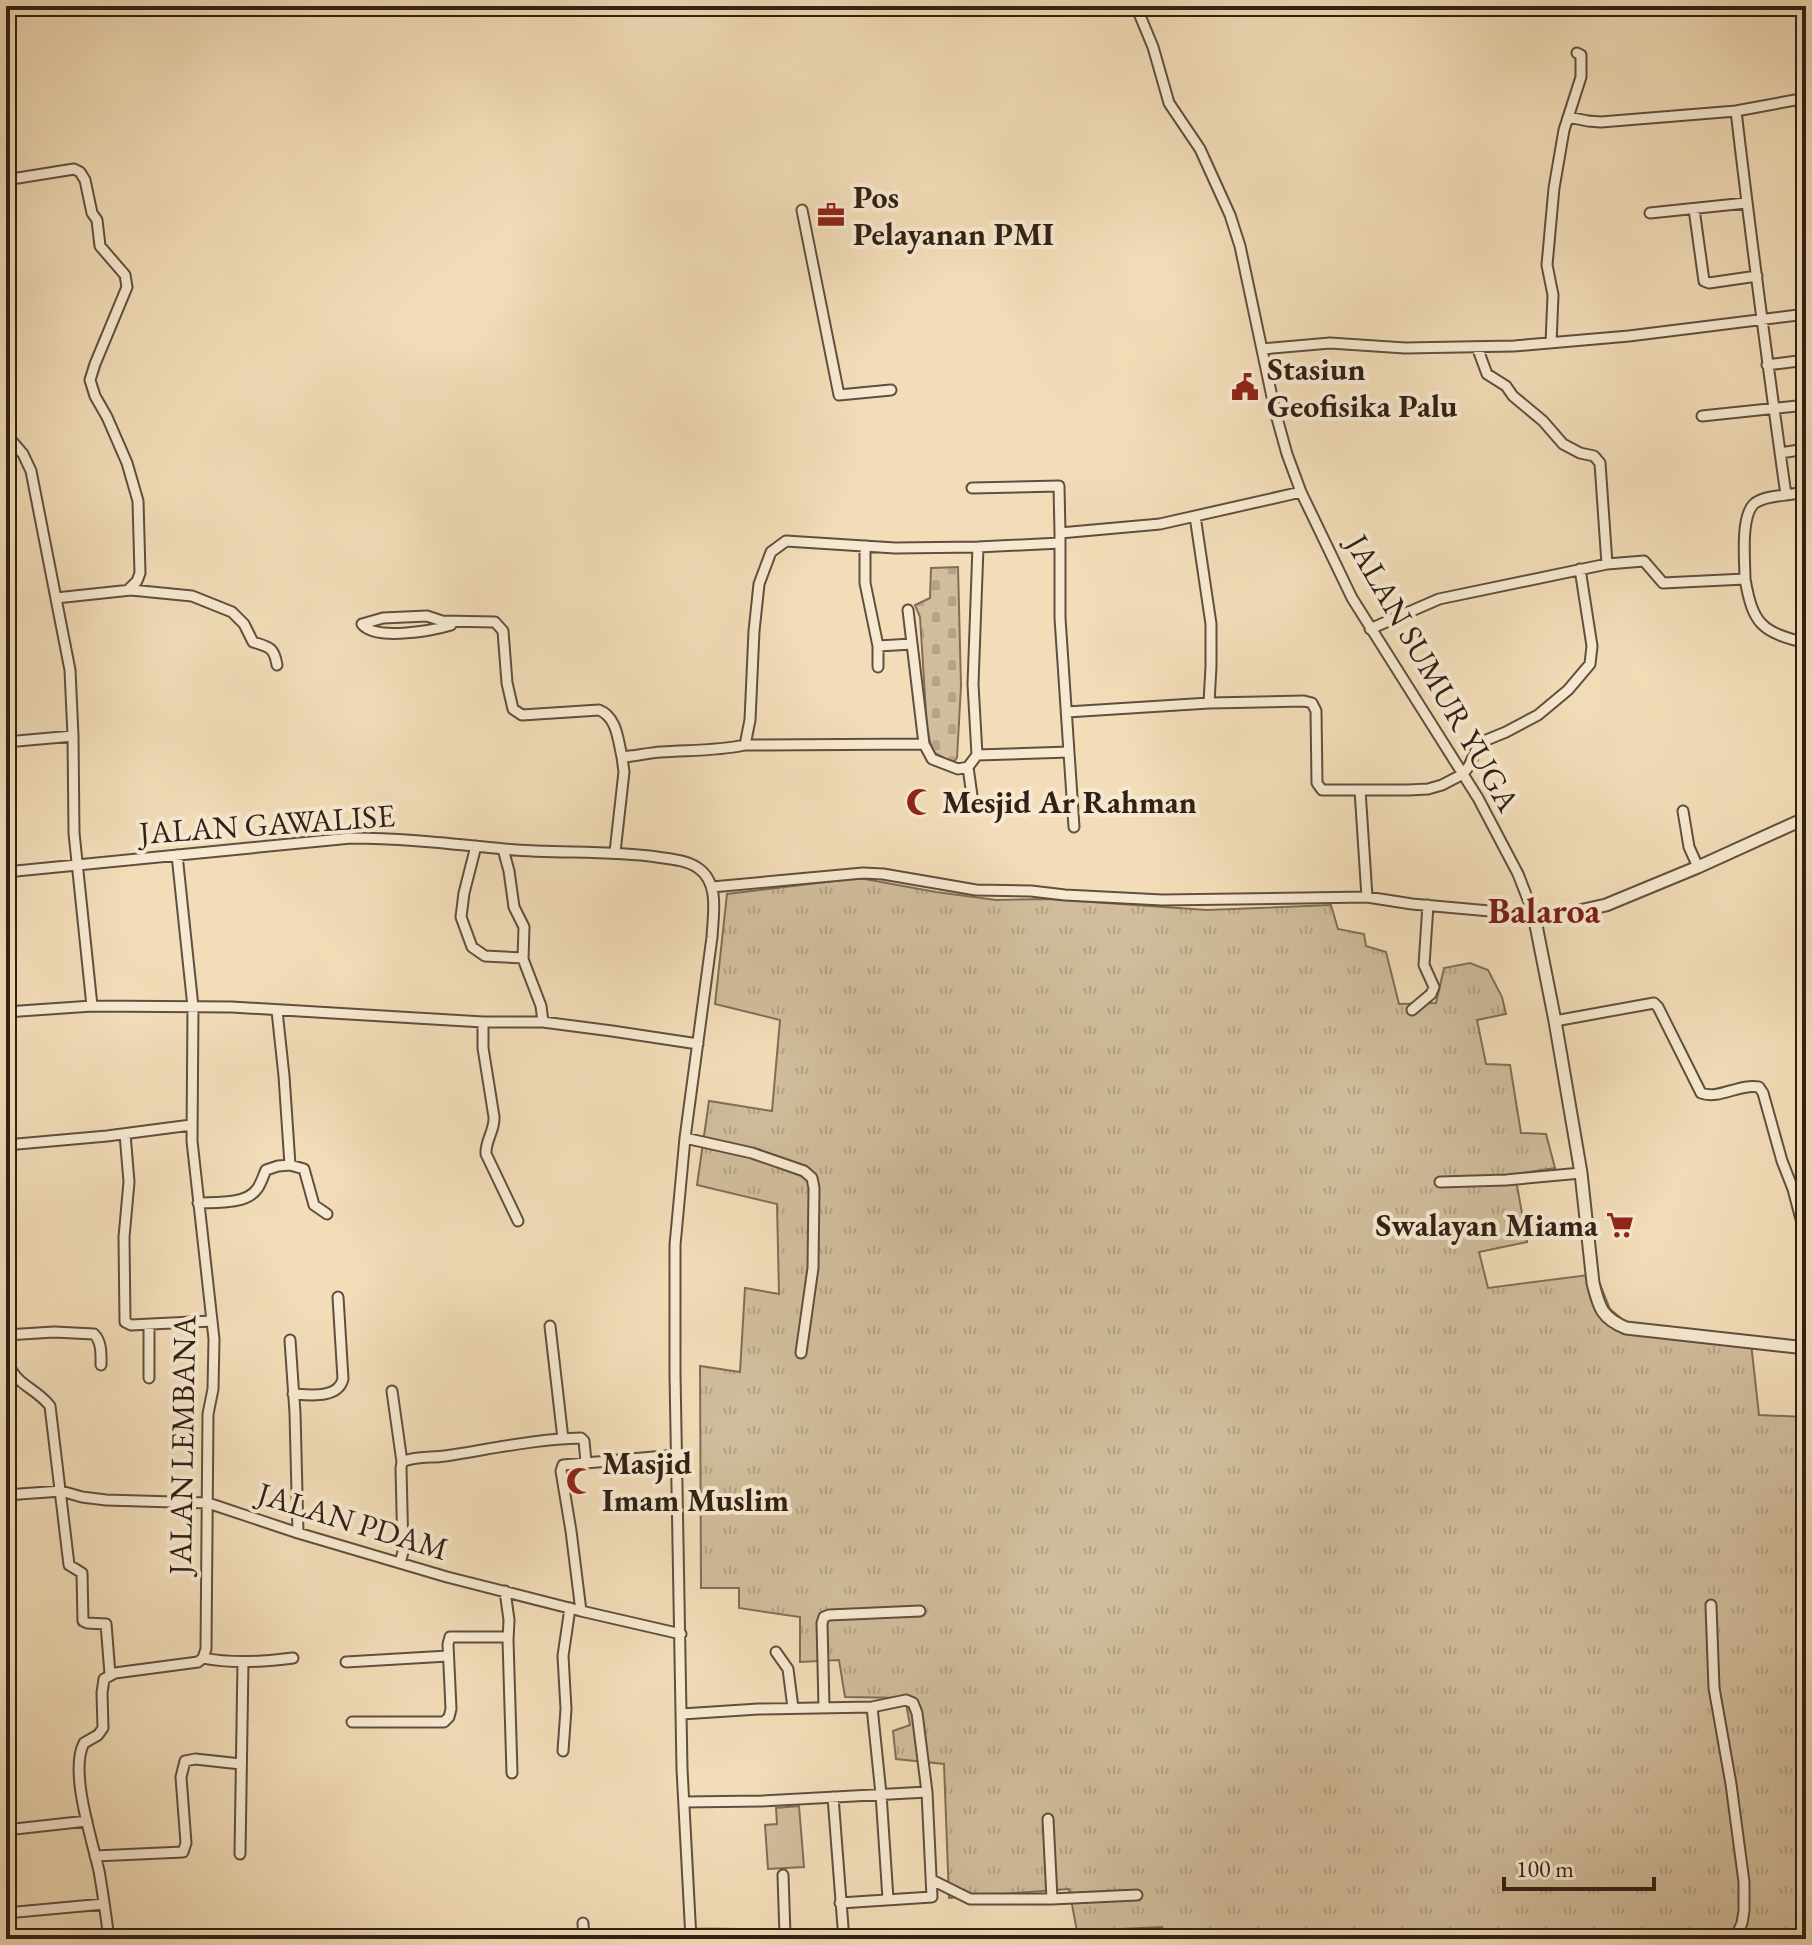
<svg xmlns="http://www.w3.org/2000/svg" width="1812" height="1945" font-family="'EB Garamond',serif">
	<defs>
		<pattern id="grass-tufts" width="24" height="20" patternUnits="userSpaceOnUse" patternTransform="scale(2)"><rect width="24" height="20" fill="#d1bd9c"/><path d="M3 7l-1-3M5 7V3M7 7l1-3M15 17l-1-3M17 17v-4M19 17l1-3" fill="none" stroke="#b4a286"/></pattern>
		<pattern id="cemetery-stones" width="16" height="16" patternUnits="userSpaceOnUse" patternTransform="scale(2)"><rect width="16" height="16" fill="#d1bd9c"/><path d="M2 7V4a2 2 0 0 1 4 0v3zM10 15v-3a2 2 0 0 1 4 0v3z" fill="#b4a286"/></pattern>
	</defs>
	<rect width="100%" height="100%" fill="#f2ddb8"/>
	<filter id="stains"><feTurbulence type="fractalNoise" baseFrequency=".0025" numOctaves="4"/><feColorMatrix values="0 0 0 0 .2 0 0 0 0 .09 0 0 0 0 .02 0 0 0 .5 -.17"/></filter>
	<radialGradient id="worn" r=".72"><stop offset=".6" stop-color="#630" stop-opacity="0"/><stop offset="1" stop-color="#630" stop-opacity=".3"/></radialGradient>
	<path fill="url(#grass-tufts)" stroke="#806e59" stroke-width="2" d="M 859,878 L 936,892 L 996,900 L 1048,899 L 1207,910 L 1331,905 L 1338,929 L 1364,934 L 1366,946 L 1386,952 L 1399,1004 L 1436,1003 L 1444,968 L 1470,963 L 1488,970 L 1502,997 L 1506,1014 L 1477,1020 L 1486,1064 L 1510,1065 L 1521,1133 L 1546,1134 L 1555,1168 L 1515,1174 L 1527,1242 L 1479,1252 L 1488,1288 L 1596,1274 L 1610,1309 L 1642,1336 L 1751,1343 L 1759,1415 L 1806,1417 L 1806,1939 L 1168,1939 L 1162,1927 L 1077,1931 L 1069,1889 L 949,1898 L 944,1764 L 896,1759 L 893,1731 L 910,1725 L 905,1698 L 845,1697 L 839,1660 L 800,1662 L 800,1617 L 739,1608 L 739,1588 L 701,1588 L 700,1366 L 740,1372 L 745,1288 L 779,1294 L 777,1204 L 697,1185 L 709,1101 L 772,1111 L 780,1020 L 715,1004 L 727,894 Z"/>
	<path fill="url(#cemetery-stones)" stroke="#806e59" stroke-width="2" d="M 958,567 L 961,686 L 957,758 L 953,763 L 932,751 L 927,728 L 920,617 L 915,605 L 930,598 L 931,568 Z"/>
	<path fill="#d1bd9c" stroke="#806e59" stroke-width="2" d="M 799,1806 L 804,1867 L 768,1869 L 765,1825 L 777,1824 L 776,1808 Z"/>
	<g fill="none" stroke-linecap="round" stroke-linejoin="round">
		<g stroke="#604f3e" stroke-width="13">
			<path id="minor" d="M 1806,98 L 1736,111 C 1751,239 1768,367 1786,495 L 1806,492
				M 1568,117 L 1588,121 L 1601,122 L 1736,111
				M 6,177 L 18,178 L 74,169 L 80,172 L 85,180 L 92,213 L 97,220 L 100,246 L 125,275 L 127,287 L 95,364 L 90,380 L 95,396 L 107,417 L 127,463 L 138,501 L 140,573 L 137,581 L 128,590
				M 1694,209 L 1704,281 L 1709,283 L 1757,276
				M 802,210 L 839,395 L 891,390
				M 1650,213 L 1746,203
				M 1551,343 L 1553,295 L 1547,265 L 1554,188 L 1564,130 L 1581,77 L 1581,55 L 1577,53
				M 1477,347 L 1487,374 L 1506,386 L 1513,396 L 1543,421 L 1563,444 L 1580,453 L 1594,456 L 1600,463 L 1607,564
				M 1262,349 L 1330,343 L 1405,348 L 1514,346 L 1629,336 L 1806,314
				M 1767,365 L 1806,360
				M 1702,416 L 1806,405
				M 6,434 L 23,454 L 31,471 L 70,670 L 73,736 L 74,833 L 92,1006 L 232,1007 L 483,1022 L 543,1022 L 612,1031 L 698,1044
				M 1780,453 L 1806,449
				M 972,488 L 1059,486 L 1060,533
				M 865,546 L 865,583 L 878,646 L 878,667
				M 1745,579 C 1745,561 1740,515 1755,503 C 1763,497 1776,496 1786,495
				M 56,598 L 131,590 L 192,596 L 232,612 L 244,624 L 253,642 C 269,647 274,647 277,665
				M 908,610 L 924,744
				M 362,624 L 383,618 L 427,616 L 442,621 L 495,622 L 503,631 L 507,683 L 513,709 L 522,715 L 599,710 C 617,717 618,740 622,757
				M 362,624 C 375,641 431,631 451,625
				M 1370,629 L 1439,599 L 1607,564 L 1644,561 L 1663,583 L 1745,579 C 1753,625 1762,632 1806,643
				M 878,646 L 912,644
				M 1209,703 L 1304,701 L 1312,703 L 1316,711 L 1317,783 L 1322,790 L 1408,790 L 1428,789 L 1442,785 L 1463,774 L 1469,766 L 1477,748 L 1484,741 L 1506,732 L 1538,715 L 1568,690 L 1590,664 L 1592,646 L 1580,569
				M 1067,712 L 1209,703 L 1211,666 L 1211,624 L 1195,516
				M 6,742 L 73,736
				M 745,745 L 750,720 L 754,631 L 759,584 L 771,552 L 786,541 L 895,548 L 978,547 L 1060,543
				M 977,755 L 1069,752
				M 968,767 L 973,803
				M 1360,790 L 1367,897
				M 1683,811 L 1689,847 L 1698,867
				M 1074,827 L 1060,618 L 1060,533 L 1160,524 L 1301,492
				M 476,846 L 464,893 L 461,917 L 472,947 L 485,956 L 523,958
				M 503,849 L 509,871 L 514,907 L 524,927 L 523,959 L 541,1006 L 543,1022
				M 615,852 L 624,772 L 622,757 C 635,756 648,753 661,752 C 689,750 717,751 745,745 L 924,744 L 932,759 L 958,769 L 968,767 L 977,755 L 973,684 L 978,547
				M 6,872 L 351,838 C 402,838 453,844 504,849 C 555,854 606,850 657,857 C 670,859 687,860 698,868 C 720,883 713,915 712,937 L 685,1138 L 675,1245 L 675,1374 L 682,1769 L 691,1939
				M 712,887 L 863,873 L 883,874 L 976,890 L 1031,891 L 1065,895 L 1162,900 L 1367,897 L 1412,904 L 1534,915 L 1518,874 L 1478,798 L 1352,598 L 1301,492 L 1287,454 L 1275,411 L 1240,246 L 1230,215 L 1200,149 L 1169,103 L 1153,47 L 1136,6
				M 1412,1010 L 1431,994 L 1434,987 L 1424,965 L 1428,905
				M 6,1012 L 92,1006
				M 1555,1021 L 1654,1003 L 1658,1007 L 1701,1093 C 1719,1100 1740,1083 1759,1087 L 1763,1093 L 1782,1161 L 1793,1189 L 1806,1238
				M 483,1022 L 483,1048 L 494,1117 C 495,1130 485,1141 486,1154 L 518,1221
				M 125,1134 L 129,1182 L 124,1237 L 125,1322 L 131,1325 L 212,1321
				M 685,1138 L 752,1153 L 804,1171 L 812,1178 L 814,1188 L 813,1268 L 801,1353
				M 6,1145 L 107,1136 L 191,1125
				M 290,1165 L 304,1169 L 314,1205 L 327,1214
				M 1440,1182 L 1506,1180 L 1581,1173
				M 198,1203 C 215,1202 246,1205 257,1189 C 261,1184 263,1176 266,1170 L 278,1166 L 290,1165 L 284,1076 L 277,1011
				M 149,1325 L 149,1378
				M 550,1326 L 563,1439
				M 6,1335 L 54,1332 L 94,1334 C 102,1342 101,1355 101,1365
				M 290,1340 L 295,1413 L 298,1533
				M 6,1357 C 15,1387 33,1385 50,1406 L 69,1565 L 82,1573 L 83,1621 L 87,1623 L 106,1624 L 110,1674
				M 392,1391 L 402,1462
				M 293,1394 C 310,1395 338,1399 343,1379 L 338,1297
				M 6,1495 L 61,1491 L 82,1497 L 106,1500 L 208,1503 L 298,1533 L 447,1577 L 581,1611 L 681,1634
				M 400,1563 L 403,1552 L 401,1468 L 402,1462 C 415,1456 431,1458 445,1456 C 491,1449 535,1439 581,1438 L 584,1441 L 586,1462
				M 505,1591 L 509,1620 L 508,1640 L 512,1773
				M 1711,1605 L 1714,1688 L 1731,1784 L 1744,1882 L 1744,1911 L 1742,1923 L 1735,1939
				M 581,1611 L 571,1531 L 561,1471 L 563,1465 L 676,1455
				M 776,1652 L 788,1669 L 793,1708
				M 203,1658 C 233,1664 263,1662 293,1658
				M 346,1662 L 448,1656
				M 824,1707 L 822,1623 L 824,1617 L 829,1615 L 920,1611
				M 872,1707 L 881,1794 L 888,1899
				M 682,1714 L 758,1709 L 872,1707 L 906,1700 L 913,1703 L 917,1713 L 927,1792 L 932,1897 L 840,1903
				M 352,1722 L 444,1722 L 449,1717 L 451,1709 L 448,1644 L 450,1637 L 508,1637
				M 563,1751 L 566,1709 L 563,1656 L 570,1608
				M 833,1797 L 843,1927
				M 684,1802 L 762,1801 L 927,1792
				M 1048,1819 L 1052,1899
				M 6,1830 L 87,1821
				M 240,1854 L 243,1662
				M 95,1856 L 183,1852 L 186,1843 L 181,1777 L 185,1761 L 195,1759 L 241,1764
				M 932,1880 L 970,1899 L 1052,1899 L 1137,1895
				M 6,1913 L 104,1904
				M 583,1923 L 584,1939
				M 691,1934 L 785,1935 L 783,1875
				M 924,1936 L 924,1939
				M 109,1939 C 106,1916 103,1893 99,1871 C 92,1839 69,1771 84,1743 L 98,1735 L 103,1728 L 102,1693 L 104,1679 L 115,1673 L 198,1662 L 203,1658 L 206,1649 L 208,1414 L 213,1389 L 214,1339 L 192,1141 L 193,1007 L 177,855"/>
		</g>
		<g stroke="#604f3e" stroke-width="15">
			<path id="tertiary" d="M 1806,818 L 1698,867 L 1606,905 L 1570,913 L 1534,915 L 1555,1021 L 1581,1173 L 1593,1283 C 1599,1308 1602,1318 1626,1328 L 1806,1348"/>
		</g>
		<use href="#minor" stroke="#f7e9d1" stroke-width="9"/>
		<use href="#tertiary" stroke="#f7e9d1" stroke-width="11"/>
	</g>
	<defs>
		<g id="office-bare" transform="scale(2.16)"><path d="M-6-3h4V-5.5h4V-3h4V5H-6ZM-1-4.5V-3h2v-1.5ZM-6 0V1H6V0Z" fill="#8f2418" stroke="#f7e9d1" stroke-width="2.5" paint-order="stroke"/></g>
		<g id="civic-bare" transform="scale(2.16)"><path d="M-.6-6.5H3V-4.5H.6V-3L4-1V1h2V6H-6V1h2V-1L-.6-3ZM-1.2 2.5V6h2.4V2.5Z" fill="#8f2418" stroke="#f7e9d1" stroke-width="2.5" paint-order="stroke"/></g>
		<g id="mosque-bare" transform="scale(2.16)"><path d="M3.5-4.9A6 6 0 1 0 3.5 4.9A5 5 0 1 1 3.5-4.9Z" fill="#8f2418" stroke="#f7e9d1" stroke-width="2.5" paint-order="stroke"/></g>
		<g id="supermarket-bare" transform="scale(2.16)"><path d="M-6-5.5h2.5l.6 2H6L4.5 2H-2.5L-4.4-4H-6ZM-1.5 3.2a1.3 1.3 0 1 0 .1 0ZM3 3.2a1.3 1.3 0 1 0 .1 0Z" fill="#8f2418" stroke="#f7e9d1" stroke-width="2.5" paint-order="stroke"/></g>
	</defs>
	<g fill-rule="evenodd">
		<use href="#office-bare" x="831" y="215"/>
		<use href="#civic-bare" x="1245" y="387"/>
		<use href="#mosque-bare" x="920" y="802"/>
		<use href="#supermarket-bare" x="1620" y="1225"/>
		<use href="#mosque-bare" x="580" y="1481"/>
	</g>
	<g text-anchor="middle" stroke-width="8" stroke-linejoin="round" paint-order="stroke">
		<g font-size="32" font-weight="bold" fill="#302016" stroke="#f7e9d1" text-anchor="start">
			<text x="853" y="208">Pos<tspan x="853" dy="37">Pelayanan PMI</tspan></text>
			<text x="1267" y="380">Stasiun<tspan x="1267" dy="37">Geofisika Palu</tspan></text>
			<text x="942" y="813">Mesjid Ar Rahman</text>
			<text x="1598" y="1236" text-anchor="end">Swalayan Miama</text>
			<text x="602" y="1474">Masjid<tspan x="602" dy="37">Imam Muslim</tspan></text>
		</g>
		<g font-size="32" fill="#302016" stroke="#f7e9d1">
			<text transform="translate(1433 673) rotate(60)" y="11">JALAN SUMUR YUGA</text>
			<text transform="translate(267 824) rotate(-4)" y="11">JALAN GAWALISE</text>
			<text transform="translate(182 1445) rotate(-89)" y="11">JALAN LEMBANA</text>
			<text transform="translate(353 1521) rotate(17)" y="11">JALAN PDAM</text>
		</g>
		<g font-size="36" font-weight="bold" fill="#7a1f14" stroke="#f7e9d1">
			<text x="1544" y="923">Balaroa</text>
		</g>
	</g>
	<rect width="1812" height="1945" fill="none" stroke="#f2ddb8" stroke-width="32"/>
	<rect x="8" y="8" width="1796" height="1929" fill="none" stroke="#302016" stroke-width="4"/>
	<rect x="16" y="16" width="1780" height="1913" fill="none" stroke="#302016" stroke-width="2"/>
	<path d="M1504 1877v12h150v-12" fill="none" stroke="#302016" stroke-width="4"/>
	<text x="1516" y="1877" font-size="24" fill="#302016" stroke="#f7e9d1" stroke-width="6" paint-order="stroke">100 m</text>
	<rect width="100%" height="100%" filter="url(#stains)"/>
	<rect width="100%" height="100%" fill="url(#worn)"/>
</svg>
